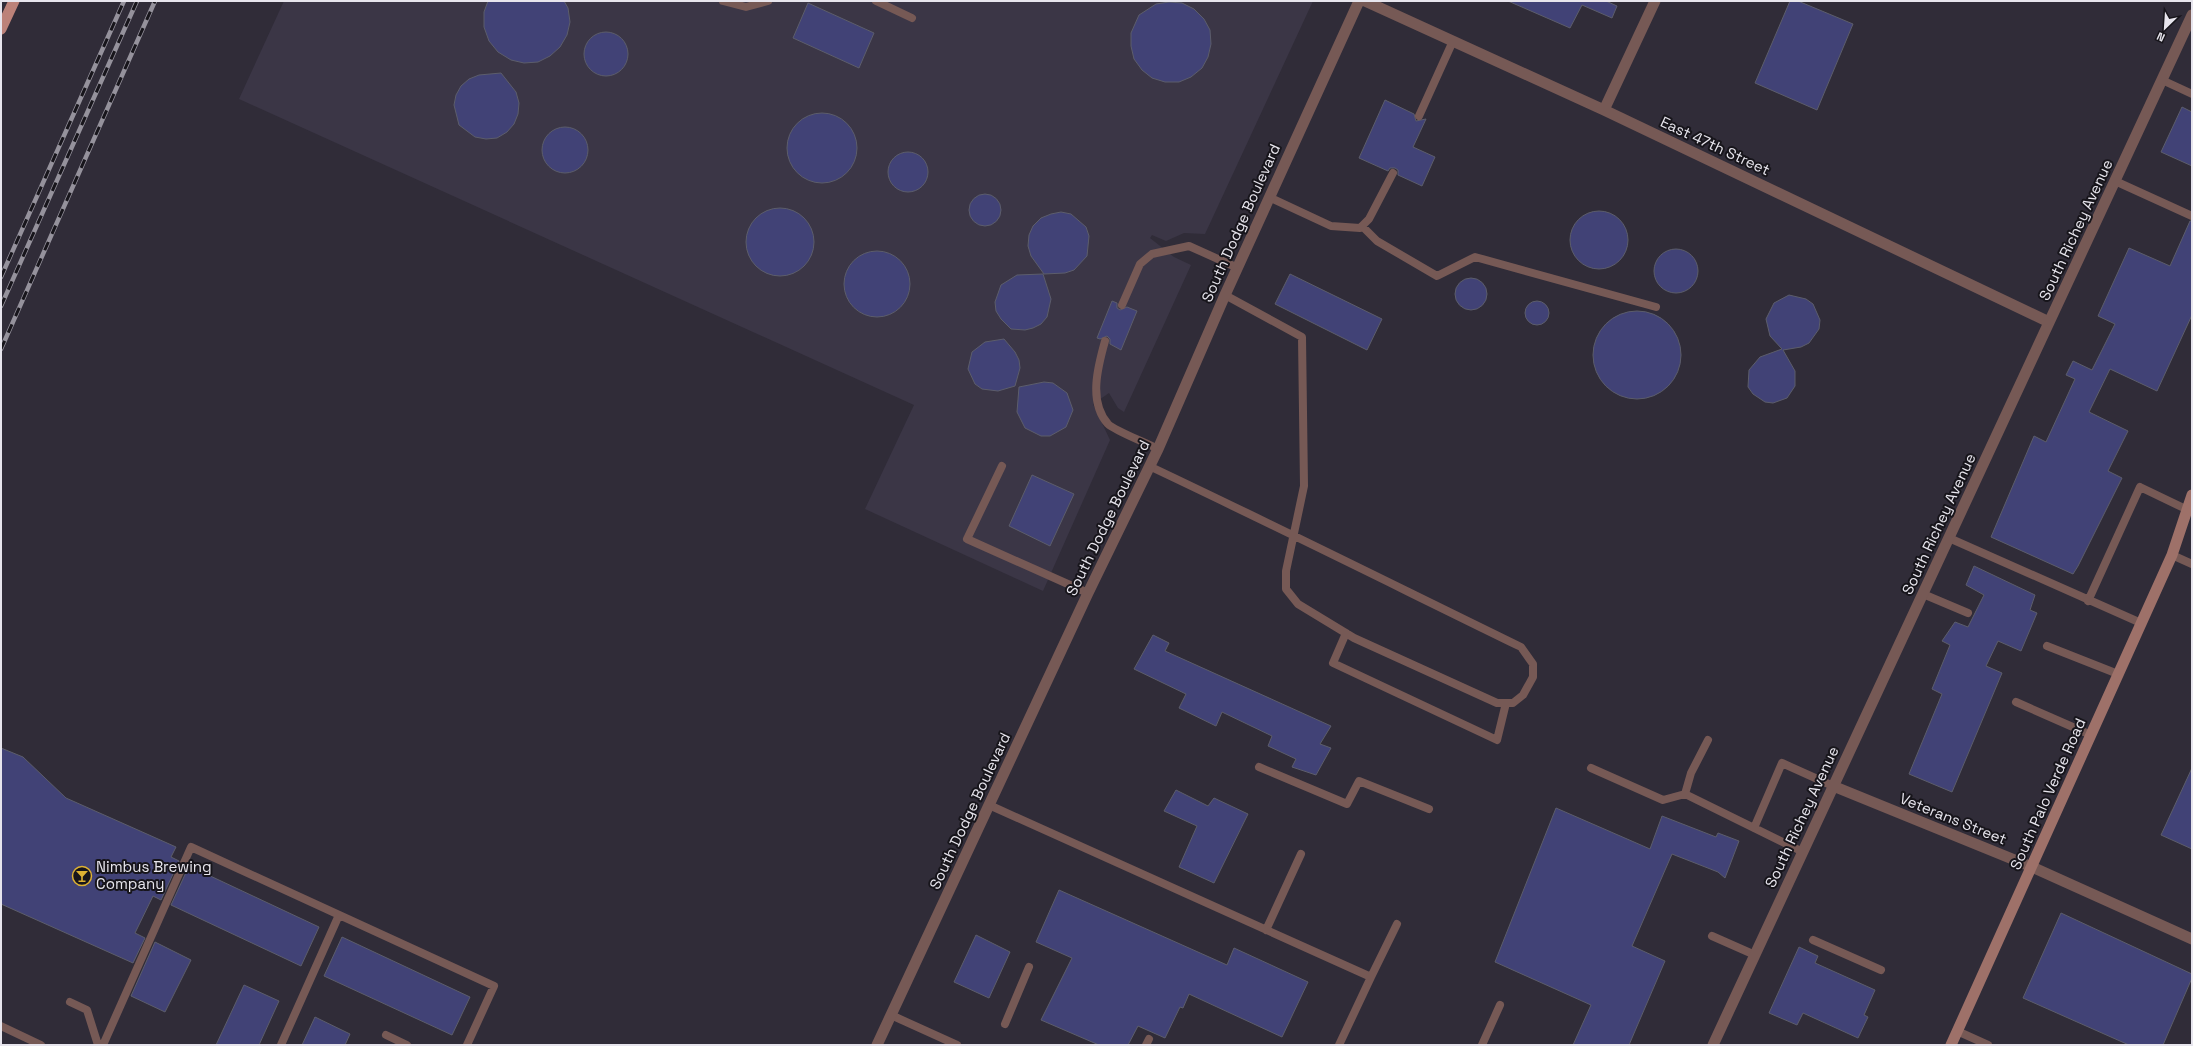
<svg xmlns="http://www.w3.org/2000/svg" width="2193" height="1046" font-family="'Space Grotesk',sans-serif">
	<rect width="100%" height="100%" fill="#302c38"/>
	<path fill="#3b3646" d="M 284,1 L 1313,1 L 1205,234 L 1184,233 L 1166,241 L 1152,235 L 1150,238 L 1174,257 L 1191,265 L 1124,412 L 1118,408 L 1109,393 L 1093,404 L 1110,440 L 1043,591 L 865,509 L 914,405 L 239,99 Z"/>
	<path fill="#414276" stroke="#5c5d6b" d="M 488,1 L 564,1 L 568,8 L 570,22 L 567,35 L 560,47 L 550,56 L 538,62 L 524,63 L 511,60 L 498,52 L 489,41 L 484,27 L 484,12 Z
		M 1508,1 L 1606,1 L 1617,6 L 1612,18 L 1582,5 L 1570,28 Z
		M 1790,1 L 1798,1 L 1853,24 L 1817,110 L 1755,83 Z
		M 1169,2 L 1182,3 L 1194,9 L 1204,19 L 1210,30 L 1211,44 L 1208,57 L 1202,68 L 1191,77 L 1179,82 L 1165,82 L 1152,78 L 1142,70 L 1134,59 L 1131,46 L 1131,33 L 1139,15 L 1156,4 Z
		M 808,3 L 874,33 L 859,68 L 793,38 Z
		M584 54a22 22 0 1 1 44 0a22 22 0 1 1-44 0Z
		M 501,73 L 516,92 L 519,103 L 518,114 L 514,124 L 507,132 L 497,138 L 486,139 L 475,137 L 459,125 L 454,105 L 456,95 L 461,86 L 469,79 L 479,75 Z
		M 1385,100 L 1414,114 L 1416,121 L 1426,119 L 1413,147 L 1435,157 L 1422,186 L 1398,175 L 1398,170 L 1395,168 L 1390,168 L 1388,171 L 1359,158 Z
		M 2182,107 L 2192,112 L 2192,166 L 2161,152 Z
		M787 148a35 35 0 1 1 70 0a35 35 0 1 1-70 0Z
		M542 150a23 23 0 1 1 46 0a23 23 0 1 1-46 0Z
		M888 172a20 20 0 1 1 40 0a20 20 0 1 1-40 0Z
		M969 210a16 16 0 1 1 32 0a16 16 0 1 1-32 0Z
		M746 242a34 34 0 1 1 68 0a34 34 0 1 1-68 0Z
		M1570 240a29 29 0 1 1 58 0a29 29 0 1 1-58 0Z
		M 1061,212 L 1071,214 L 1086,227 L 1089,236 L 1087,256 L 1074,270 L 1065,273 L 1044,274 L 1031,256 L 1028,246 L 1029,235 L 1033,226 L 1041,218 L 1051,214 Z
		M 2190,221 L 2192,221 L 2192,315 L 2157,391 L 2110,369 L 2089,412 L 2128,431 L 2108,471 L 2122,478 L 2078,566 L 2073,574 L 1991,537 L 2034,436 L 2046,442 L 2075,379 L 2066,375 L 2073,361 L 2092,370 L 2115,324 L 2098,316 L 2129,248 L 2170,266 Z
		M1654 271a22 22 0 1 1 44 0a22 22 0 1 1-44 0Z
		M844 284a33 33 0 1 1 66 0a33 33 0 1 1-66 0Z
		M 1043,274 L 1051,299 L 1047,317 L 1041,324 L 1033,328 L 1025,330 L 1011,329 L 1001,319 L 996,311 L 995,302 L 1001,285 L 1017,275 Z
		M 1290,274 L 1382,319 L 1367,350 L 1275,304 Z
		M1455 294a16 16 0 1 1 32 0a16 16 0 1 1-32 0Z
		M 1789,295 L 1806,299 L 1813,304 L 1820,320 L 1819,329 L 1809,343 L 1801,347 L 1783,350 L 1795,371 L 1795,386 L 1787,398 L 1773,403 L 1765,402 L 1753,394 L 1748,387 L 1749,370 L 1760,357 L 1782,349 L 1770,336 L 1766,319 L 1774,303 Z
		M1525 313a12 12 0 1 1 24 0a12 12 0 1 1-24 0Z
		M 1112,301 L 1117,303 L 1117,308 L 1120,310 L 1127,307 L 1137,311 L 1121,350 L 1110,344 L 1110,339 L 1107,336 L 1100,339 L 1097,338 Z
		M1593 355a44 44 0 1 1 88 0a44 44 0 1 1-88 0Z
		M 1004,339 L 1015,352 L 1019,360 L 1020,368 L 1015,386 L 998,391 L 982,389 L 975,384 L 968,369 L 972,352 L 985,342 Z
		M 1044,382 L 1053,383 L 1067,393 L 1073,410 L 1066,427 L 1050,436 L 1041,436 L 1025,428 L 1017,412 L 1019,387 Z
		M 1032,475 L 1074,494 L 1050,546 L 1009,526 Z
		M 1974,566 L 2035,595 L 2030,610 L 2037,613 L 2021,651 L 1998,641 L 1986,666 L 2002,673 L 1952,792 L 1909,774 L 1942,694 L 1932,689 L 1950,645 L 1942,641 L 1955,622 L 1968,627 L 1984,595 L 1966,585 Z
		M 1153,635 L 1169,643 L 1165,651 L 1331,726 L 1320,744 L 1331,748 L 1316,775 L 1292,767 L 1296,759 L 1268,746 L 1272,736 L 1222,712 L 1216,726 L 1179,708 L 1186,694 L 1134,669 Z
		M 1,748 L 23,757 L 66,798 L 176,847 L 171,857 L 179,861 L 161,900 L 153,896 L 135,933 L 145,938 L 133,963 L 1,904 Z
		M 2192,768 L 2192,849 L 2161,835 Z
		M 1176,790 L 1208,806 L 1214,798 L 1248,814 L 1214,883 L 1179,867 L 1197,826 L 1164,811 Z
		M 1556,808 L 1650,849 L 1662,816 L 1716,837 L 1718,833 L 1739,841 L 1725,878 L 1718,872 L 1672,854 L 1632,946 L 1665,961 L 1629,1045 L 1573,1045 L 1591,1005 L 1495,962 Z
		M 189,866 L 319,927 L 301,966 L 171,905 Z
		M 1059,890 L 1227,965 L 1234,948 L 1308,982 L 1282,1037 L 1189,994 L 1183,1008 L 1180,1007 L 1165,1038 L 1138,1026 L 1128,1045 L 1099,1045 L 1041,1020 L 1072,958 L 1036,942 Z
		M 2061,913 L 2192,974 L 2192,978 L 2163,1045 L 2129,1045 L 2023,998 Z
		M 976,935 L 1010,952 L 989,998 L 954,982 Z
		M 342,937 L 470,997 L 452,1035 L 324,976 Z
		M 155,942 L 191,960 L 165,1012 L 131,996 Z
		M 1799,947 L 1818,956 L 1815,963 L 1875,990 L 1864,1015 L 1868,1017 L 1858,1038 L 1803,1013 L 1797,1025 L 1769,1013 Z
		M 244,985 L 279,1001 L 259,1045 L 216,1045 Z
		M 315,1017 L 350,1034 L 345,1045 L 302,1045 Z"/>
	<g fill="none" stroke-linecap="round" stroke-linejoin="round">
		<path stroke="#765955" stroke-width="8" d="M 723,1 L 746,7 L 768,1
			M 876,1 L 912,18
			M 2162,80 L 2192,94
			M 1419,116 L 1453,41
			M 2115,181 L 2192,216
			M 1269,197 L 1331,226 L 1360,228 L 1369,219 L 1393,173
			M 1362,226 L 1377,241 L 1437,276 L 1475,257 L 1656,307
			M 1122,305 L 1140,264 L 1152,254 L 1189,246 L 1238,268
			M 1105,341 C 1098,366 1088,402 1108,424 C 1115,431 1147,443 1158,449
			M 1002,466 L 967,539 L 1088,593
			M 1149,466 C 1274,525 1398,587 1521,647 L 1533,664 L 1533,677 L 1523,695 L 1513,703 L 1497,703 L 1354,638 L 1298,604 L 1286,589 L 1286,571 L 1304,486 L 1302,337 L 1225,295
			M 1949,538 L 2141,623
			M 2172,555 L 2192,564
			M 1923,594 L 1968,613
			M 2088,601 L 2140,487 L 2188,510
			M 1346,633 L 1333,663 L 1497,740 L 1506,703
			M 2047,646 L 2118,674
			M 2016,702 L 2091,735
			M 1708,740 L 1691,773 L 1685,794 L 1803,852
			M 1259,767 L 1347,804 L 1359,781 L 1429,809
			M 1591,768 L 1663,800 L 1685,794
			M 989,805 L 1371,977 L 1339,1045
			M 1754,828 L 1782,763 L 1833,786
			M 1266,930 L 1301,854
			M 1712,936 L 1755,955
			M 1813,940 L 1881,970
			M 1371,977 L 1397,924
			M 70,1002 L 87,1010 L 98,1045
			M 891,1015 L 957,1045
			M 1005,1024 L 1029,967
			M 1,1026 L 41,1045
			M 1957,1031 L 1988,1045
			M 386,1035 L 407,1045
			M 103,1045 L 191,847 L 494,986 L 467,1045
			M 281,1045 L 339,915
			M 1146,1045 L 1149,1039
			M 1482,1045 L 1500,1005"/>
		<path stroke="#765955" stroke-width="11" d="M 1365,1 L 1604,110 L 2049,322
			M 1604,110 L 1655,1
			M 1833,786 L 2032,867 L 2192,939
			M 877,1045 L 1088,593 L 1158,449 L 1225,295 L 1359,1
			M 1713,1045 L 2192,15"/>
		<path stroke="#9e7169" stroke-width="11" d="M 1951,1045 L 2172,555 L 2192,495"/>
		<path stroke="#bc8279" stroke-width="11" d="M 1,29 L 14,1"/>
		<g stroke="#95929c" stroke-width="4.5">
			<path id="rail" d="M 1,277 L 124,1
				M 1,306 L 137,1
				M 1,349 L 155,1"/>
		</g>
		<use href="#rail" stroke="#17151b" stroke-width="3" stroke-dasharray="9" stroke-linecap="butt"/>
	</g>
	<defs>
		<g id="bar-ring" transform="scale(1)"><circle r="9.5" fill="#17151b" stroke="#ddb133" stroke-width="1.5"/><path d="M-6-5H6L.8 .8V4.5H3.5V6h-7V4.5H-.8V.8Z" fill="#ddb133"/></g>
	</defs>
	<g fill-rule="evenodd">
		<use href="#bar-ring" x="82" y="876"/>
	</g>
	<g text-anchor="middle" stroke-width="4" stroke-linejoin="round" paint-order="stroke">
		<g font-size="15" fill="#e7e5ed" stroke="#17151b">
			<text transform="translate(1715 146) rotate(25)" y="5">East 47th Street</text>
			<text transform="translate(1241 223) rotate(-66)" y="5">South Dodge Boulevard</text>
			<text transform="translate(2076 230) rotate(-65)" y="5">South Richey Avenue</text>
			<text transform="translate(1108 518) rotate(-64)" y="5">South Dodge Boulevard</text>
			<text transform="translate(1939 524) rotate(-65)" y="5">South Richey Avenue</text>
			<text transform="translate(2048 794) rotate(-66)" y="5">South Palo Verde Road</text>
			<text transform="translate(970 811) rotate(-65)" y="5">South Dodge Boulevard</text>
			<text transform="translate(1802 817) rotate(-65)" y="5">South Richey Avenue</text>
			<text transform="translate(1953 819) rotate(22)" y="5">Veterans Street</text>
		</g>
		<g font-size="15" fill="#e7e5ed" stroke="#17151b" text-anchor="start">
			<text x="96" y="872">Nimbus Brewing<tspan x="96" dy="17">Company</tspan></text>
		</g>
	</g>
	<rect width="2193" height="1046" fill="none" stroke="#e7e5ed" stroke-width="4"/>
	<g transform="translate(2165 28) rotate(205)" stroke="#17151b" stroke-width="3" paint-order="stroke">
	<path d="M0-3L7 15L0 10L-7 15Z" fill="#e7e5ed"/>
	<text y="-6" font-size="11" font-weight="bold" text-anchor="middle" fill="#e7e5ed">N</text>
	</g>
</svg>
